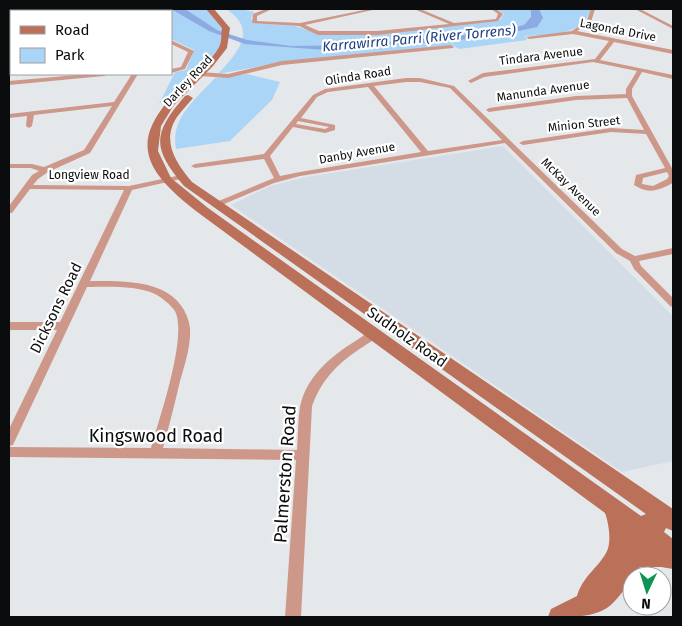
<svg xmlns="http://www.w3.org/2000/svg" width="682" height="626" font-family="'Fira Sans',sans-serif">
	<rect width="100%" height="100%" fill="#e5e8eb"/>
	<path fill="#d4dde5" d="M 503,146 L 673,316 L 673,461 L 622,472 L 231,205 L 270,186 L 306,177 Z"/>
	<path fill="#abd5f6" d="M 109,9 L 207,9 C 213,14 220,18 223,26 C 231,51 178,91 159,104 L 175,72 L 186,70 L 194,50 L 171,39 L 171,11 L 115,11 Z
		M 226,9 L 240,9 L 254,12 L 251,18 L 253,23 L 295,26 L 317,33 L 378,34 L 500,20 L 504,14 L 497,9 L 591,9 C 582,37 550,34 525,36 L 527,40 L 459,49 L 452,45 L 277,63 L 218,74 C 237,53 259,30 226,9 Z
		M 247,74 L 280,82 L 272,100 L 230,141 L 176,149 C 170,118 196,99 215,78 Z"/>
	<path fill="#8daae3" d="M 171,9 L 185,9 L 217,30 L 247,40 L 291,46 L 354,45 L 496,32 L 524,25 L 531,17 L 531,9 L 539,9 L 543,18 L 537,27 L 504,34 L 460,40 L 326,50 L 245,44 L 209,31 Z"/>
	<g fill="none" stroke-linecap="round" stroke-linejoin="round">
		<path fill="#cd9889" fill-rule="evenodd" d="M 59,9 L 66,9 L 60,11 L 53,11 Z
			M 266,9 L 272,9 L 257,16 L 257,21 L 300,23 L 369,9 L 377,9 L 305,25 L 319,31 L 377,31 L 449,24 L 414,9 L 420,9 L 454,23 L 496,19 L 498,14 L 491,9 L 496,9 L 503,14 L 498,21 L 377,35 L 318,35 L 299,26 L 252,23 L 253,14 Z
			M 591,9 L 595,9 L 591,22 L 577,31 L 673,50 L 673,54 L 614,42 L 600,60 L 673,75 L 673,79 L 642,72 L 632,89 L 632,96 L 673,170 L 673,183 C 659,190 649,195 634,185 L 636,175 L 665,168 L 646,134 L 611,132 L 523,145 L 519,143 L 523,141 L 611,128 L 644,130 L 627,98 L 576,100 L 489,112 L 486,110 L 489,108 L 576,96 L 626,94 L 626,89 L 637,71 L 593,62 L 484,77 L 471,83 L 468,81 L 483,73 L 595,59 L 609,41 L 573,34 L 529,39 L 526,37 L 572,31 L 587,20 ZM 667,172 L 669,176 L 667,179 L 653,186 L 642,184 L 643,178 Z
			M 635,9 L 640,9 L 673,26 L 673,29 Z
			M 11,23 L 11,27 L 9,27 L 9,24 Z
			M 9,33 L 11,33 L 11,35 L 9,35 Z
			M 171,40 L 194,51 L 185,69 L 171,73 L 171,69 L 181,67 L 188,52 L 171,44 Z
			M 451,45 L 454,47 L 453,48 L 282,65 L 228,78 L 200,76 L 197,74 L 200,72 L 228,74 L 282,61 Z
			M 11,54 L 11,58 L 9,59 L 9,55 Z
			M 88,74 L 107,74 L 104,76 L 9,85 L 9,81 Z
			M 132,74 L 138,74 L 90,153 L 48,172 L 38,179 L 33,185 L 129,186 L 181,175 L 185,177 L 181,179 L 132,190 L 90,281 C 113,281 140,280 162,290 C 177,297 188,311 190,328 C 191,346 185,364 180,381 C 175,403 169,426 163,448 L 297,450 C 298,436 298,420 300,407 C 306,377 330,357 354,342 C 361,338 369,329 378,331 L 379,334 C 374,341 365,345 358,350 C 336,365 321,381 312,406 L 301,617 L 285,617 L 296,460 L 9,457 L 9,447 L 151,448 C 159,419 188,336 175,311 C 170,304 162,298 155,294 C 135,285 108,287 87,287 L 13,445 L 9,446 L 9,429 L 57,330 L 9,330 L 9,322 L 60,322 L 124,190 L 30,189 L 12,213 L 9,213 L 9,206 L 32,175 L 39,171 L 31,168 L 9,168 L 9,164 L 32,164 L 44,167 L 84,150 L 112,106 L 34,115 L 32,126 L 29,128 L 26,126 L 27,116 L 9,118 L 9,114 L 114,102 Z
			M 406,78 L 420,78 L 454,86 L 622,249 L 635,256 L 673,248 L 673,254 L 639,261 L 641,266 L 673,298 L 673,307 L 670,306 L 634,269 L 630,261 L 616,253 L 505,143 L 300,176 L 274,183 L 217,207 L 214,207 L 214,203 L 274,178 L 264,159 L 195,168 L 191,166 L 195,164 L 264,154 L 313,95 L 325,89 ZM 406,82 L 420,82 L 450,88 L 502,140 L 428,151 L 374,86 ZM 368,87 L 421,152 L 300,172 L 280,176 L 270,156 L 293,127 L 325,133 L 335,130 L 335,125 L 301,118 L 317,97 L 328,92 ZM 298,121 L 329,127 L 325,129 L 296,124 Z"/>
		<path fill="#bb7059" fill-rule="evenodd" d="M 206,9 L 214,9 L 230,28 L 227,48 L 213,66 L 174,105 L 161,126 L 158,151 L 171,178 L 208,208 L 641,516 L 646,514 L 184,186 C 152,148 152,134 185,96 L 188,95 L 193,98 C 188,104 182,110 177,117 C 161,141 176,163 192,182 L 673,509 L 673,531 L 666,528 L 664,532 L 673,539 L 673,569 L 661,567 L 640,567 C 632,579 623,593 612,604 C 596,619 568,617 548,617 L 551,609 L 577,596 C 583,576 597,569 606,553 C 612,543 609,524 605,513 L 200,214 C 137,166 128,137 188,80 C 199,70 212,60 219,47 C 222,42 221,34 222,28 Z"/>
	</g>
	<g text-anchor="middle" stroke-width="4.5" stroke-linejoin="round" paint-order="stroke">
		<g font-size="12" fill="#0b0c0d" stroke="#fff">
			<text transform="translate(618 30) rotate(11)" y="4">Lagonda Drive</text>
			<text transform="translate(541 56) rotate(-7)" y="4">Tindara Avenue</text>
			<text transform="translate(358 76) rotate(-9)" y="4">Olinda Road</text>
			<text transform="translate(188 81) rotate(-47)" y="4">Darley Road</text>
			<text transform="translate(543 91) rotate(-8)" y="4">Manunda Avenue</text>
			<text transform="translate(584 124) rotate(-6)" y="4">Minion Street</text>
			<text transform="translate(357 153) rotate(-10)" y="4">Danby Avenue</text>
			<text x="89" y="179">Longview Road</text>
			<text transform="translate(571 187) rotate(44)" y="4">McKay Avenue</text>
		</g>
		<g font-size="14" font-style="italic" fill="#203f82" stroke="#fff">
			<text transform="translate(419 38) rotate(-5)" y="5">Karrawirra Parri (River Torrens)</text>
		</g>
		<g font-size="15" fill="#0b0c0d" stroke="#fff">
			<text transform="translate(56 308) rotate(-64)" y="5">Dicksons Road</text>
			<text transform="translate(407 337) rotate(35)" y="5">Sudholz Road</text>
		</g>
		<g font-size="18" fill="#0b0c0d" stroke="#fff">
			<text x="156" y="442">Kingswood Road</text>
			<text transform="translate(285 474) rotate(-86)" y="6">Palmerston Road</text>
		</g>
	</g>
	<rect width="682" height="626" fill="none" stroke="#0b0c0d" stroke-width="20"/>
	<rect x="10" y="10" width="162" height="65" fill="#ffffff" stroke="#9d9e9e"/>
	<rect x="20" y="26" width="25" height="8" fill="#bb7059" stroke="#9d9e9e"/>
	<text x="55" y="35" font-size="15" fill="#0b0c0d">Road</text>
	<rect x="20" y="48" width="25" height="15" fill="#abd5f6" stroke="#9d9e9e"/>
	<text x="55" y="60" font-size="15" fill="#0b0c0d">Park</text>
	<g transform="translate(647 591) rotate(184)"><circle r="24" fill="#ffffff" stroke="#9d9e9e"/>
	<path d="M0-4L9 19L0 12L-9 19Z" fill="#0b9453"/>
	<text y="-8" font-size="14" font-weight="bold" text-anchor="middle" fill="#0b0c0d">N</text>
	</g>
</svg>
